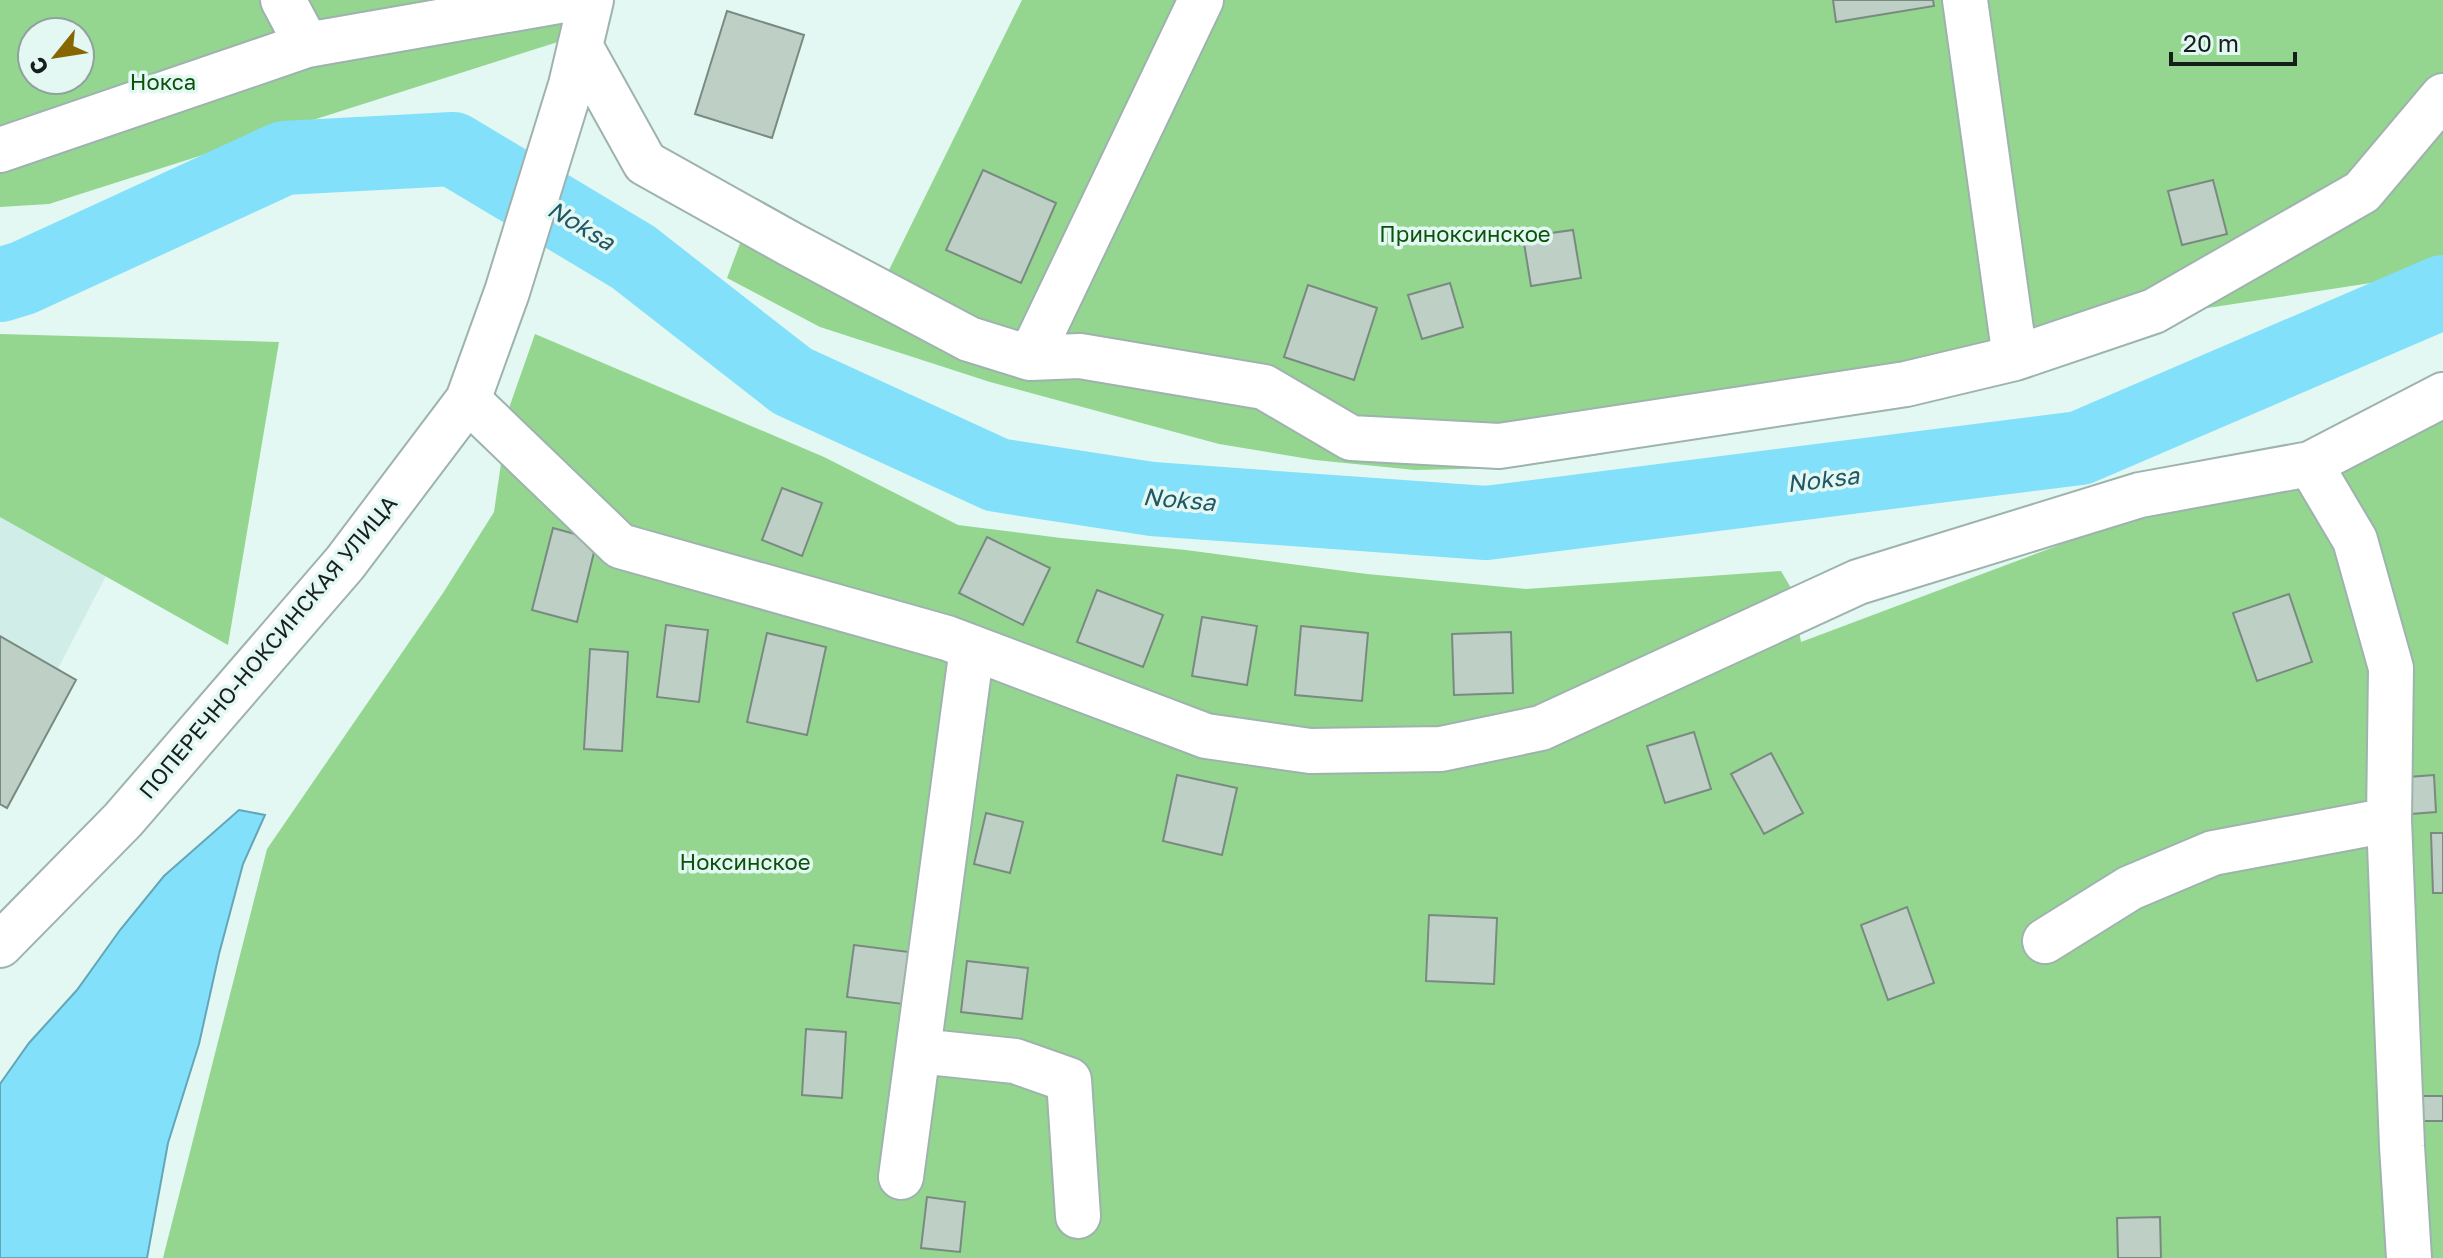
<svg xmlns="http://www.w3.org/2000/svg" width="2443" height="1258" font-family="'Golos Text',sans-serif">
	<rect width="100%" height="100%" fill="#e3f8f3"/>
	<path fill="#d0eee7" d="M 0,515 L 109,570 L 0,781 Z"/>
	<path fill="#94d68f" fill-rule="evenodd" d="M 0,0 L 569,0 L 561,41 L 49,204 L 0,207 ZM 32,32 L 80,32 L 80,80 L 32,80 Z
		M 1022,0 L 2443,0 L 2443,260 L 2410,277 L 2181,312 L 1756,423 L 1599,455 L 1511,468 L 1415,470 L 1315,460 L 1219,444 L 990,382 L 820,327 L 727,278 L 757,198 L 888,272 Z
		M 0,334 L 279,342 L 228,645 L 0,517 Z
		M 535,334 L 824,457 L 958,525 L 1061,538 L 1186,550 L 1367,574 L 1526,589 L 1781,571 L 1791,588 L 1801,642 L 2309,451 L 2443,387 L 2443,1258 L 163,1258 L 267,849 L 443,593 L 494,512 L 509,408 Z"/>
	<path fill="#83e0fa" stroke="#63a6b8" stroke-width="2" d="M 239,810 L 265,815 L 243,864 L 219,954 L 199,1044 L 168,1143 L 147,1258 L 0,1258 L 0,1084 L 29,1043 L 77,990 L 120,930 L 164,876 Z"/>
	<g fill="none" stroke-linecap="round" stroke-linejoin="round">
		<path stroke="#83e0fa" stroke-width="74" d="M 0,285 L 23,278 L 284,158 L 453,149 L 633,257 L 792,381 L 997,475 L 1152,499 L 1486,523 L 2080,448 L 2443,292"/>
	</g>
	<path fill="#becfc6" stroke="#798a81" stroke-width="2" d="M 1833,0 L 1933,0 L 1934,6 L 1836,22 Z
		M 727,11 L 804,35 L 772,138 L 695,114 Z
		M 983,170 L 1056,203 L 1021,283 L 946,250 Z
		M 2213,180 L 2227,234 L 2182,245 L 2168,191 Z
		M 1573,230 L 1581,278 L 1531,286 L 1523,237 Z
		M 1450,283 L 1463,327 L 1422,339 L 1408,295 Z
		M 1308,285 L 1377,308 L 1354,380 L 1284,357 Z
		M 782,488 L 822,503 L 802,556 L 762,540 Z
		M 553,528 L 597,540 L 577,622 L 532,610 Z
		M 987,537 L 1050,568 L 1023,625 L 959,593 Z
		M 1097,590 L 1163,615 L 1143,667 L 1077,642 Z
		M 2289,594 L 2312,662 L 2257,681 L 2233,613 Z
		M 1202,617 L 1257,626 L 1247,685 L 1192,676 Z
		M 666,625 L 708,630 L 699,702 L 657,697 Z
		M 1301,626 L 1368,633 L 1362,701 L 1295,695 Z
		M 1511,632 L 1513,693 L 1454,695 L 1452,634 Z
		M 767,633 L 826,647 L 807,735 L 747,722 Z
		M 0,636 L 76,680 L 7,808 L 0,804 Z
		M 590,649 L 628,652 L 622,751 L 584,749 Z
		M 1694,732 L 1711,789 L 1665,803 L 1647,746 Z
		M 1771,753 L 1803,813 L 1764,834 L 1731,774 Z
		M 1177,775 L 1237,788 L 1222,855 L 1163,841 Z
		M 2434,775 L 2436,812 L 2411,814 L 2408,777 Z
		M 986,813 L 1023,822 L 1010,873 L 974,864 Z
		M 2431,833 L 2443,833 L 2443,893 L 2433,893 Z
		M 1907,907 L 1934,983 L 1888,1000 L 1861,925 Z
		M 1429,915 L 1497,918 L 1494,984 L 1426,981 Z
		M 854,945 L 909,952 L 903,1004 L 847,997 Z
		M 967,961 L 1028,968 L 1022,1019 L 961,1012 Z
		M 806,1029 L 846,1032 L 842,1098 L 802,1095 Z
		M 2419,1096 L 2443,1096 L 2443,1121 L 2420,1121 Z
		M 927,1197 L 965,1202 L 960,1252 L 921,1248 Z
		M 2160,1217 L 2161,1258 L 2118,1258 L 2117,1218 Z"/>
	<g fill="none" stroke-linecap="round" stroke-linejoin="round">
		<g stroke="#9eb2ae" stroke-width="48">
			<path id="minor" d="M 283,0 L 307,45
				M 1965,0 L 2015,358
				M 580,46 L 645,163 L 790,244 L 969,339 L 1030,358 L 1080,356 L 1264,387 L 1351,438 L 1499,446 L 1906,384 L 2015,358 L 2154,311 L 2362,192 L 2443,96
				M 0,150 L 307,45 L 564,0
				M 1030,358 L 1201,0
				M 468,400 L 620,546 L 947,638 L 1206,736 L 1310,751 L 1441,749 L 1541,728 L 1858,582 L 2140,495 L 2310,464 L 2443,395
				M 2310,464 L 2355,540 L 2391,668 L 2389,820 L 2402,1146 L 2409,1258
				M 2045,941 L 2130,888 L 2213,853 L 2389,820
				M 0,945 L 123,820 L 345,563 L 468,400 L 507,292 L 571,85 L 591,0
				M 918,1051 L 1015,1061 L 1069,1080 L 1078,1216
				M 901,1177 L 972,648"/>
		</g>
		<use href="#minor" stroke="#fff" stroke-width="44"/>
	</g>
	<g text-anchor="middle" stroke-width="7" stroke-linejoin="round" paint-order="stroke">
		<g font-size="22" fill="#0a510a" stroke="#e3f8f3">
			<text x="163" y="90">Нокса</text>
			<text x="1465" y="242">Приноксинское</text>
			<text x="745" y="870">Ноксинское</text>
		</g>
		<g font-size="22" fill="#171f1d" stroke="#e3f8f3">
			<text transform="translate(268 647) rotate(-50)" y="8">ПОПЕРЕЧНО-НОКСИНСКАЯ УЛИЦА</text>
		</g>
		<g font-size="24" font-style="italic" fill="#225765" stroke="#e3f8f3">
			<text transform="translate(581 226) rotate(31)" y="8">Noksa</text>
			<text transform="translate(1823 480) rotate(-7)" y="8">Noksa</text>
			<text transform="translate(1179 500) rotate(5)" y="8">Noksa</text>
		</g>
	</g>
	<g transform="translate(56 56) rotate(240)"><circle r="38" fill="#e3f8f3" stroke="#91a19d" stroke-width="2"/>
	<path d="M0-6L14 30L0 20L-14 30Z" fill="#876601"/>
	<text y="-12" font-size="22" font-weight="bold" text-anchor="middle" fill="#171f1d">С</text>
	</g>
	<path d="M2171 52v12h124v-12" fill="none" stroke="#171f1d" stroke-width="4"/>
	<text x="2183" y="52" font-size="24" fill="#171f1d" stroke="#e3f8f3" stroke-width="6" paint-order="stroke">20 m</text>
</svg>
